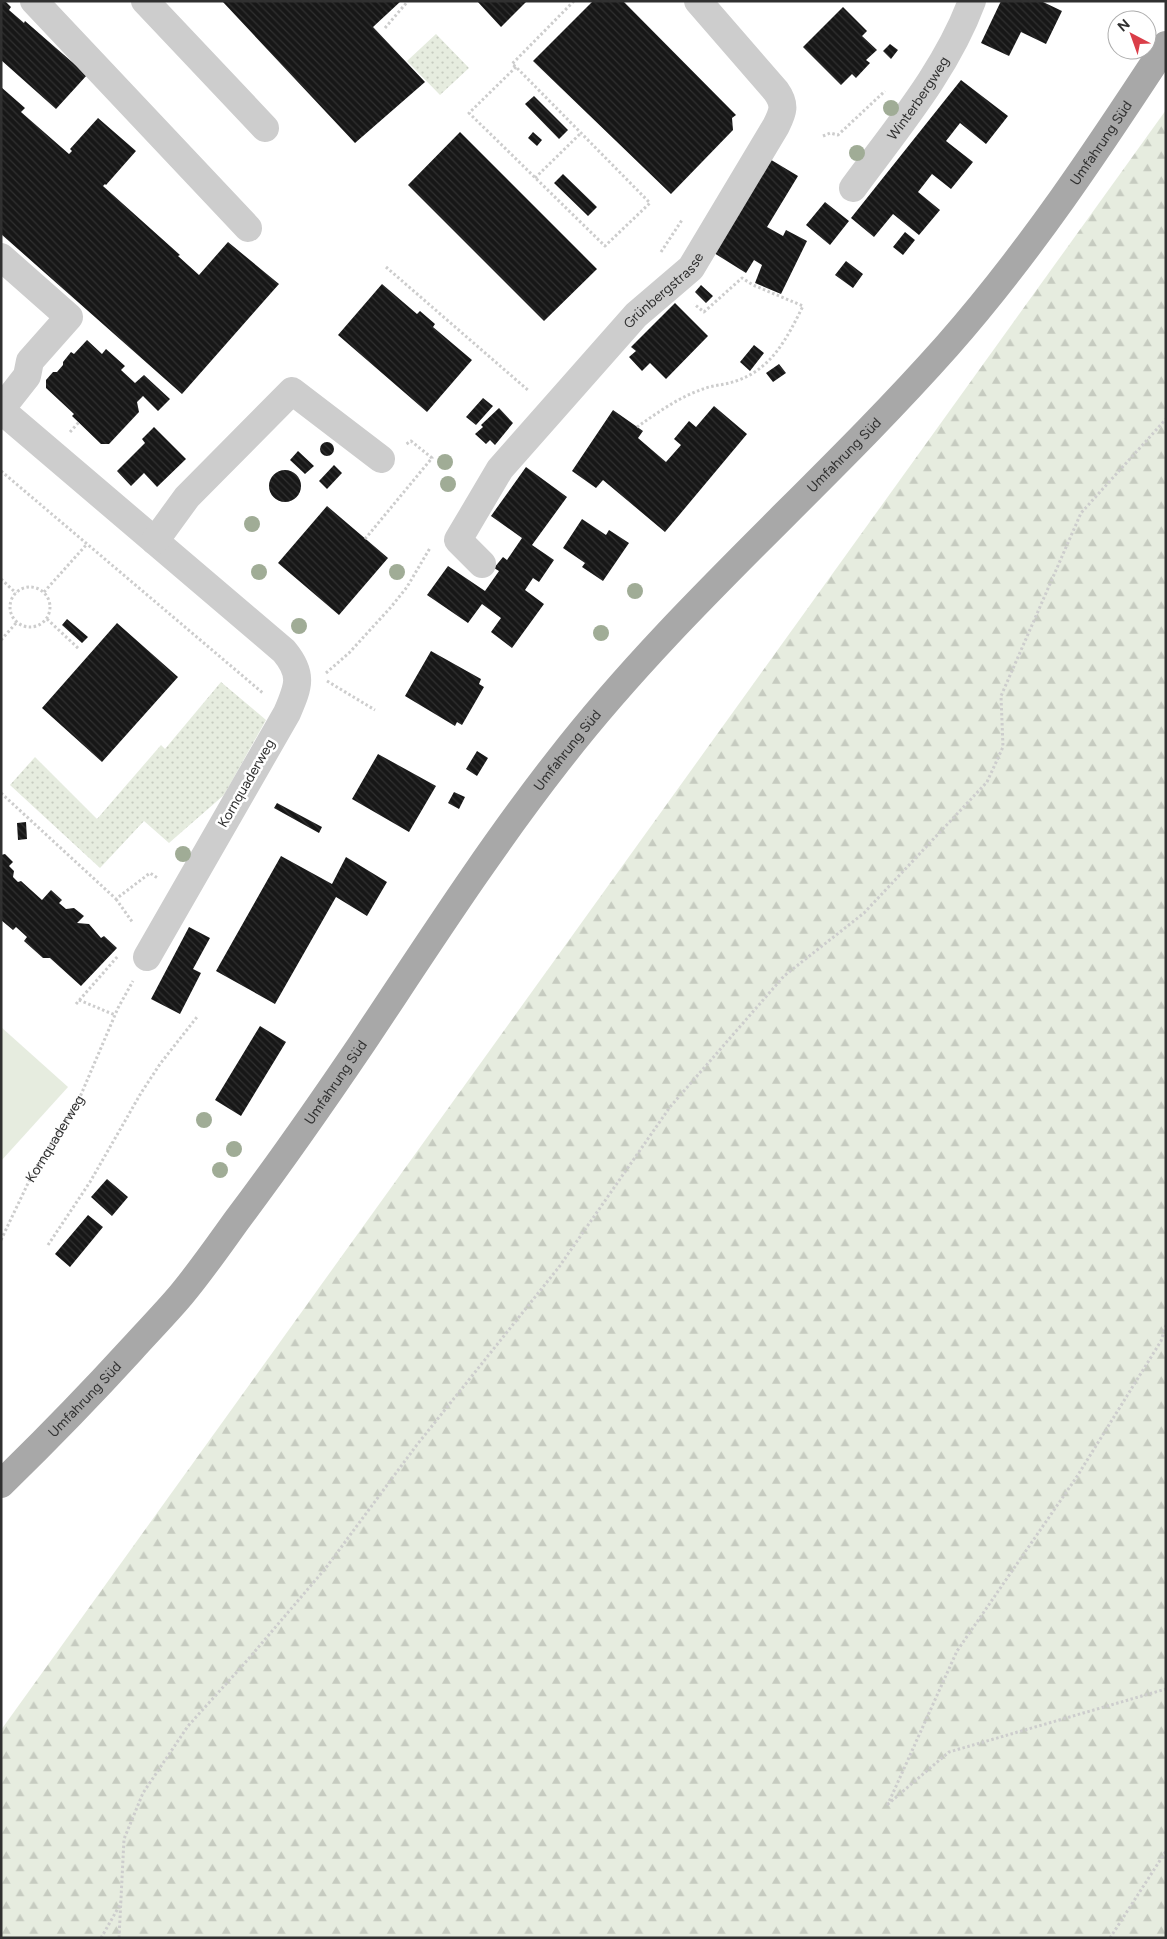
<svg xmlns="http://www.w3.org/2000/svg" width="1167" height="1939" font-family="Figtree,sans-serif">
	<defs>
		<pattern id="forest-firs" width="22" height="20" patternUnits="userSpaceOnUse" patternTransform="scale(1.25)"><rect width="22" height="20" fill="#e6ecdf"/><path d="M5 1l3.5 6h-7zM16 11l3.5 6h-7z" fill="#c6cbc0"/></pattern>
		<pattern id="park-dots" width="8" height="8" patternUnits="userSpaceOnUse" patternTransform="scale(1.25)"><rect width="8" height="8" fill="#e6ecdf"/><path d="M2 2h.1M6 6h.1" fill="none" stroke="#c6cbc0" stroke-width="1.8" stroke-linecap="round"/></pattern>
		<pattern id="building-back-hatch" width="6" height="6" patternUnits="userSpaceOnUse" patternTransform="scale(1.25)"><rect width="6" height="6" fill="#171717"/><path d="M-1 5l2 2M0 0l6 6M5-1l2 2" fill="none" stroke="#303030"/></pattern>
	</defs>
	<rect width="100%" height="100%" fill="#fff"/>
	<path fill="#e6ecdf" d="M 1,1027 L 68,1087 L 1,1161 Z"/>
	<path fill="url(#forest-firs)" d="M 1166,110 L 1166,1938 L 1,1938 L 1,1730 Z"/>
	<path fill="url(#park-dots)" d="M 436,34 L 469,68 L 440,95 L 407,61 Z
		M 221,682 L 266,720 L 224,795 L 169,843 L 144,821 L 100,868 L 10,785 L 35,757 L 97,819 L 161,745 L 165,749 Z"/>
	<path fill="url(#building-back-hatch)" d="M 1,1 L 5,1 L 11,7 L 9,10 L 24,23 L 25,21 L 87,75 L 56,109 L 1,60 Z
		M 222,1 L 401,1 L 373,27 L 425,82 L 355,143 Z
		M 477,1 L 527,1 L 501,27 Z
		M 593,1 L 623,1 L 736,115 L 732,118 L 733,130 L 671,194 L 533,61 Z
		M 1001,1 L 1041,1 L 1062,11 L 1046,44 L 1021,32 L 1009,56 L 981,43 Z
		M 843,7 L 867,31 L 862,36 L 877,50 L 866,60 L 870,63 L 856,78 L 852,74 L 841,85 L 803,47 Z
		M 890,44 L 898,50 L 891,59 L 883,51 Z
		M 961,80 L 1008,116 L 986,144 L 960,123 L 946,141 L 973,162 L 951,189 L 932,174 L 918,192 L 940,210 L 919,235 L 893,214 L 874,237 L 851,218 Z
		M 1,87 L 25,108 L 21,112 L 69,154 L 72,151 L 70,149 L 98,118 L 136,151 L 106,185 L 105,184 L 103,186 L 180,255 L 178,256 L 199,275 L 228,242 L 279,284 L 182,394 L 1,234 Z
		M 534,96 L 568,130 L 559,139 L 525,104 Z
		M 460,132 L 597,269 L 544,321 L 408,185 Z
		M 533,132 L 542,140 L 537,146 L 528,138 Z
		M 768,158 L 798,176 L 767,227 L 783,236 L 786,230 L 807,241 L 781,294 L 755,283 L 762,265 L 754,260 L 746,273 L 714,253 Z
		M 563,174 L 597,207 L 588,216 L 554,183 Z
		M 825,202 L 849,221 L 830,245 L 806,225 Z
		M 905,232 L 915,240 L 903,255 L 893,247 Z
		M 846,261 L 863,274 L 853,288 L 835,275 Z
		M 382,284 L 417,314 L 420,311 L 435,324 L 433,327 L 472,360 L 427,412 L 338,335 Z
		M 701,285 L 713,296 L 706,303 L 695,292 Z
		M 675,303 L 708,336 L 666,379 L 650,363 L 642,371 L 629,357 L 636,351 L 631,347 Z
		M 87,340 L 102,354 L 106,349 L 125,366 L 121,370 L 135,383 L 144,375 L 170,399 L 158,411 L 143,396 L 137,402 L 139,412 L 109,444 L 101,444 L 72,416 L 74,414 L 46,388 L 46,380 L 53,372 L 57,372 L 63,365 L 63,362 L 71,352 L 74,354 Z
		M 754,345 L 764,353 L 750,371 L 740,362 Z
		M 779,364 L 786,373 L 773,382 L 766,373 Z
		M 483,398 L 493,406 L 476,425 L 466,417 Z
		M 714,406 L 747,434 L 665,532 L 603,480 L 596,488 L 572,471 L 613,410 L 643,431 L 638,438 L 666,462 L 681,445 L 674,439 L 689,421 L 696,427 Z
		M 499,408 L 513,423 L 495,445 L 490,440 L 486,444 L 475,434 L 483,427 L 481,425 Z
		M 154,427 L 186,459 L 157,487 L 144,473 L 131,486 L 117,471 L 145,443 L 142,439 Z
		M320 449a7 7 0 1 1 14 0a7 7 0 1 1-14 0Z
		M 298,451 L 314,466 L 305,474 L 290,460 Z
		M 334,465 L 342,473 L 327,489 L 319,481 Z
		M 526,467 L 567,497 L 532,545 L 554,560 L 539,582 L 533,578 L 525,590 L 544,604 L 512,648 L 491,632 L 501,618 L 482,604 L 468,623 L 427,595 L 448,566 L 485,591 L 499,571 L 494,568 L 503,557 L 507,560 L 522,538 L 491,516 Z
		M269 486a16 16 0 1 1 32 0a16 16 0 1 1-32 0Z
		M 327,506 L 388,558 L 339,615 L 278,563 Z
		M 582,519 L 606,535 L 609,530 L 629,543 L 603,581 L 582,567 L 585,563 L 563,548 Z
		M 67,619 L 88,637 L 82,643 L 62,625 Z
		M 117,623 L 178,677 L 102,762 L 42,708 Z
		M 431,651 L 481,679 L 479,684 L 484,687 L 462,725 L 457,722 L 455,726 L 405,696 Z
		M 477,751 L 488,758 L 477,776 L 466,769 Z
		M 378,754 L 436,786 L 409,832 L 352,799 Z
		M 454,792 L 465,797 L 459,809 L 448,803 Z
		M 277,803 L 322,827 L 319,833 L 274,808 Z
		M 26,822 L 27,839 L 18,840 L 17,823 Z
		M 5,854 L 13,862 L 9,866 L 14,871 L 13,877 L 18,882 L 21,881 L 42,900 L 51,890 L 62,900 L 59,903 L 66,909 L 74,908 L 84,916 L 77,923 L 89,924 L 101,938 L 104,936 L 117,948 L 81,986 L 50,958 L 43,958 L 24,941 L 27,937 L 16,927 L 13,930 L 1,920 L 1,855 Z
		M 281,856 L 332,884 L 346,857 L 387,882 L 367,916 L 336,897 L 275,1004 L 216,971 Z
		M 189,927 L 210,938 L 193,969 L 201,973 L 180,1014 L 151,999 Z
		M 260,1026 L 286,1042 L 241,1116 L 215,1100 Z
		M 107,1179 L 128,1197 L 112,1216 L 91,1197 Z
		M 88,1215 L 103,1227 L 70,1267 L 55,1254 Z"/>
	<g fill="none" stroke-linecap="round" stroke-linejoin="round">
		<g stroke="#cdcdcd" stroke-width="3" stroke-dasharray="2.5 2.5" stroke-linecap="butt">
			<path d="M 385,28 L 408,1"/>
			<path d="M 516,67 L 469,113 L 605,246 L 650,203 L 516,67 L 512,64 L 574,1"/>
			<path d="M 823,136 L 830,133 L 838,135 L 885,91"/>
			<path d="M 535,178 L 581,133"/>
			<path d="M 661,252 L 682,220"/>
			<path d="M 386,267 L 529,391"/>
			<path d="M 637,427 C 657,413 679,397 703,389 C 713,385 725,385 736,381 C 772,369 787,338 803,306 L 753,285 L 742,278 L 704,312 L 694,304"/>
			<path d="M 70,432 L 79,422"/>
			<path d="M 1,471 L 264,694"/>
			<path d="M 365,539 L 432,458 L 411,441 L 405,445"/>
			<path d="M 1,579 L 16,593"/>
			<circle cx="30" cy="607" r="20"/>
			<path d="M 44,592 L 87,544"/>
			<path d="M 47,619 L 79,649"/>
			<path d="M 1,640 L 17,622"/>
			<path d="M 326,673 L 349,653 L 391,607 L 407,587 L 430,548"/>
			<path d="M 327,681 L 375,710"/>
			<path d="M 1,793 L 116,899 L 150,873 L 159,879"/>
			<path d="M 116,899 L 133,923"/>
			<path d="M 79,1000 L 115,1015"/>
			<path d="M 76,1004 L 118,956"/>
			<path id="s1" d="M 1,1240 L 30,1179 L 80,1097 L 118,1008 L 133,981"/>
			<path d="M 48,1245 L 90,1182 L 141,1093 L 160,1064 L 197,1017"/>
			<path d="M 1166,1325 L 1161,1341 L 1076,1478 L 957,1651 L 888,1804 L 949,1752 L 1166,1689"/>
			<path d="M 101,1938 L 121,1903"/>
			<path d="M 119,1938 L 124,1839 L 143,1793 L 188,1726 L 244,1664 L 325,1569 L 416,1446 L 559,1267 L 670,1107 L 784,976 L 864,913 L 987,782 L 1003,747 L 1001,696 L 1081,513 L 1166,419"/>
			<path d="M 1110,1938 L 1166,1851"/>
		</g>
		<g stroke="#cdcdcd" stroke-width="28">
			<path d="M 34,1 L 248,228"/>
			<path d="M 145,1 L 265,128"/>
			<path id="s2" d="M 853,188 C 896,129 946,71 972,1"/>
			<path d="M 1,257 L 69,317 L 30,361 L 27,376 L 1,409"/>
			<path d="M 1,410 L 284,651 C 304,675 298,687 287,713 L 147,957"/>
			<path d="M 155,541 L 187,497 L 292,391 L 381,459"/>
			<path id="s3" d="M 482,564 L 458,540 L 500,469 L 636,315 L 691,268 L 776,126 C 783,112 786,105 776,91 L 698,1"/>
		</g>
		<path stroke="#a8a8a8" stroke-width="28" id="s4" d="M 1,1484 C 46,1440 89,1396 131,1350 C 148,1331 165,1314 181,1295 C 201,1271 219,1245 237,1220 C 280,1163 321,1104 361,1045 C 425,949 487,852 558,761 C 674,611 821,488 947,346 C 1029,253 1098,149 1166,45"/>
	</g>
	<g fill="#a0ac96">
		<circle cx="891" cy="108" r="8"/>
		<circle cx="857" cy="153" r="8"/>
		<circle cx="445" cy="462" r="8"/>
		<circle cx="448" cy="484" r="8"/>
		<circle cx="252" cy="524" r="8"/>
		<circle cx="259" cy="572" r="8"/>
		<circle cx="397" cy="572" r="8"/>
		<circle cx="635" cy="591" r="8"/>
		<circle cx="299" cy="626" r="8"/>
		<circle cx="601" cy="633" r="8"/>
		<circle cx="183" cy="854" r="8"/>
		<circle cx="204" cy="1120" r="8"/>
		<circle cx="234" cy="1149" r="8"/>
		<circle cx="220" cy="1170" r="8"/>
	</g>
	<g text-anchor="middle" stroke-width="5" stroke-linejoin="round" paint-order="stroke">
		<g font-size="14" fill="#303030" stroke="#fff">
			<text dy="5" stroke="none"><textPath href="#s2" startOffset="111">Winterbergweg</textPath></text>
			<text dy="5" stroke="none"><textPath href="#s4" startOffset="1739">Umfahrung Süd</textPath></text>
			<text dy="5" stroke="none"><textPath href="#s3" startOffset="359">Grünbergstrasse</textPath></text>
			<text dy="5" stroke="none"><textPath href="#s4" startOffset="1334">Umfahrung Süd</textPath></text>
			<text dy="5" stroke="none"><textPath href="#s4" startOffset="929">Umfahrung Süd</textPath></text>
			<text transform="translate(246 783) rotate(-60)" y="5">Kornquaderweg</text>
			<text dy="5" stroke="none"><textPath href="#s4" startOffset="524">Umfahrung Süd</textPath></text>
			<text dy="5" stroke="none"><textPath href="#s1" startOffset="115">Kornquaderweg</textPath></text>
			<text dy="5" stroke="none"><textPath href="#s4" startOffset="119">Umfahrung Süd</textPath></text>
		</g>
	</g>
	<rect width="1167" height="1939" fill="none" stroke="#303030" stroke-width="5"/>
	<g transform="translate(1132 35) rotate(319)"><circle r="24" fill="#ffffff" stroke="#acacac"/>
	<path d="M0-4L9 19L0 12L-9 19Z" fill="#da3e49"/>
	<text y="-8" font-size="14" font-weight="bold" text-anchor="middle" fill="#303030">N</text>
	</g>
</svg>
